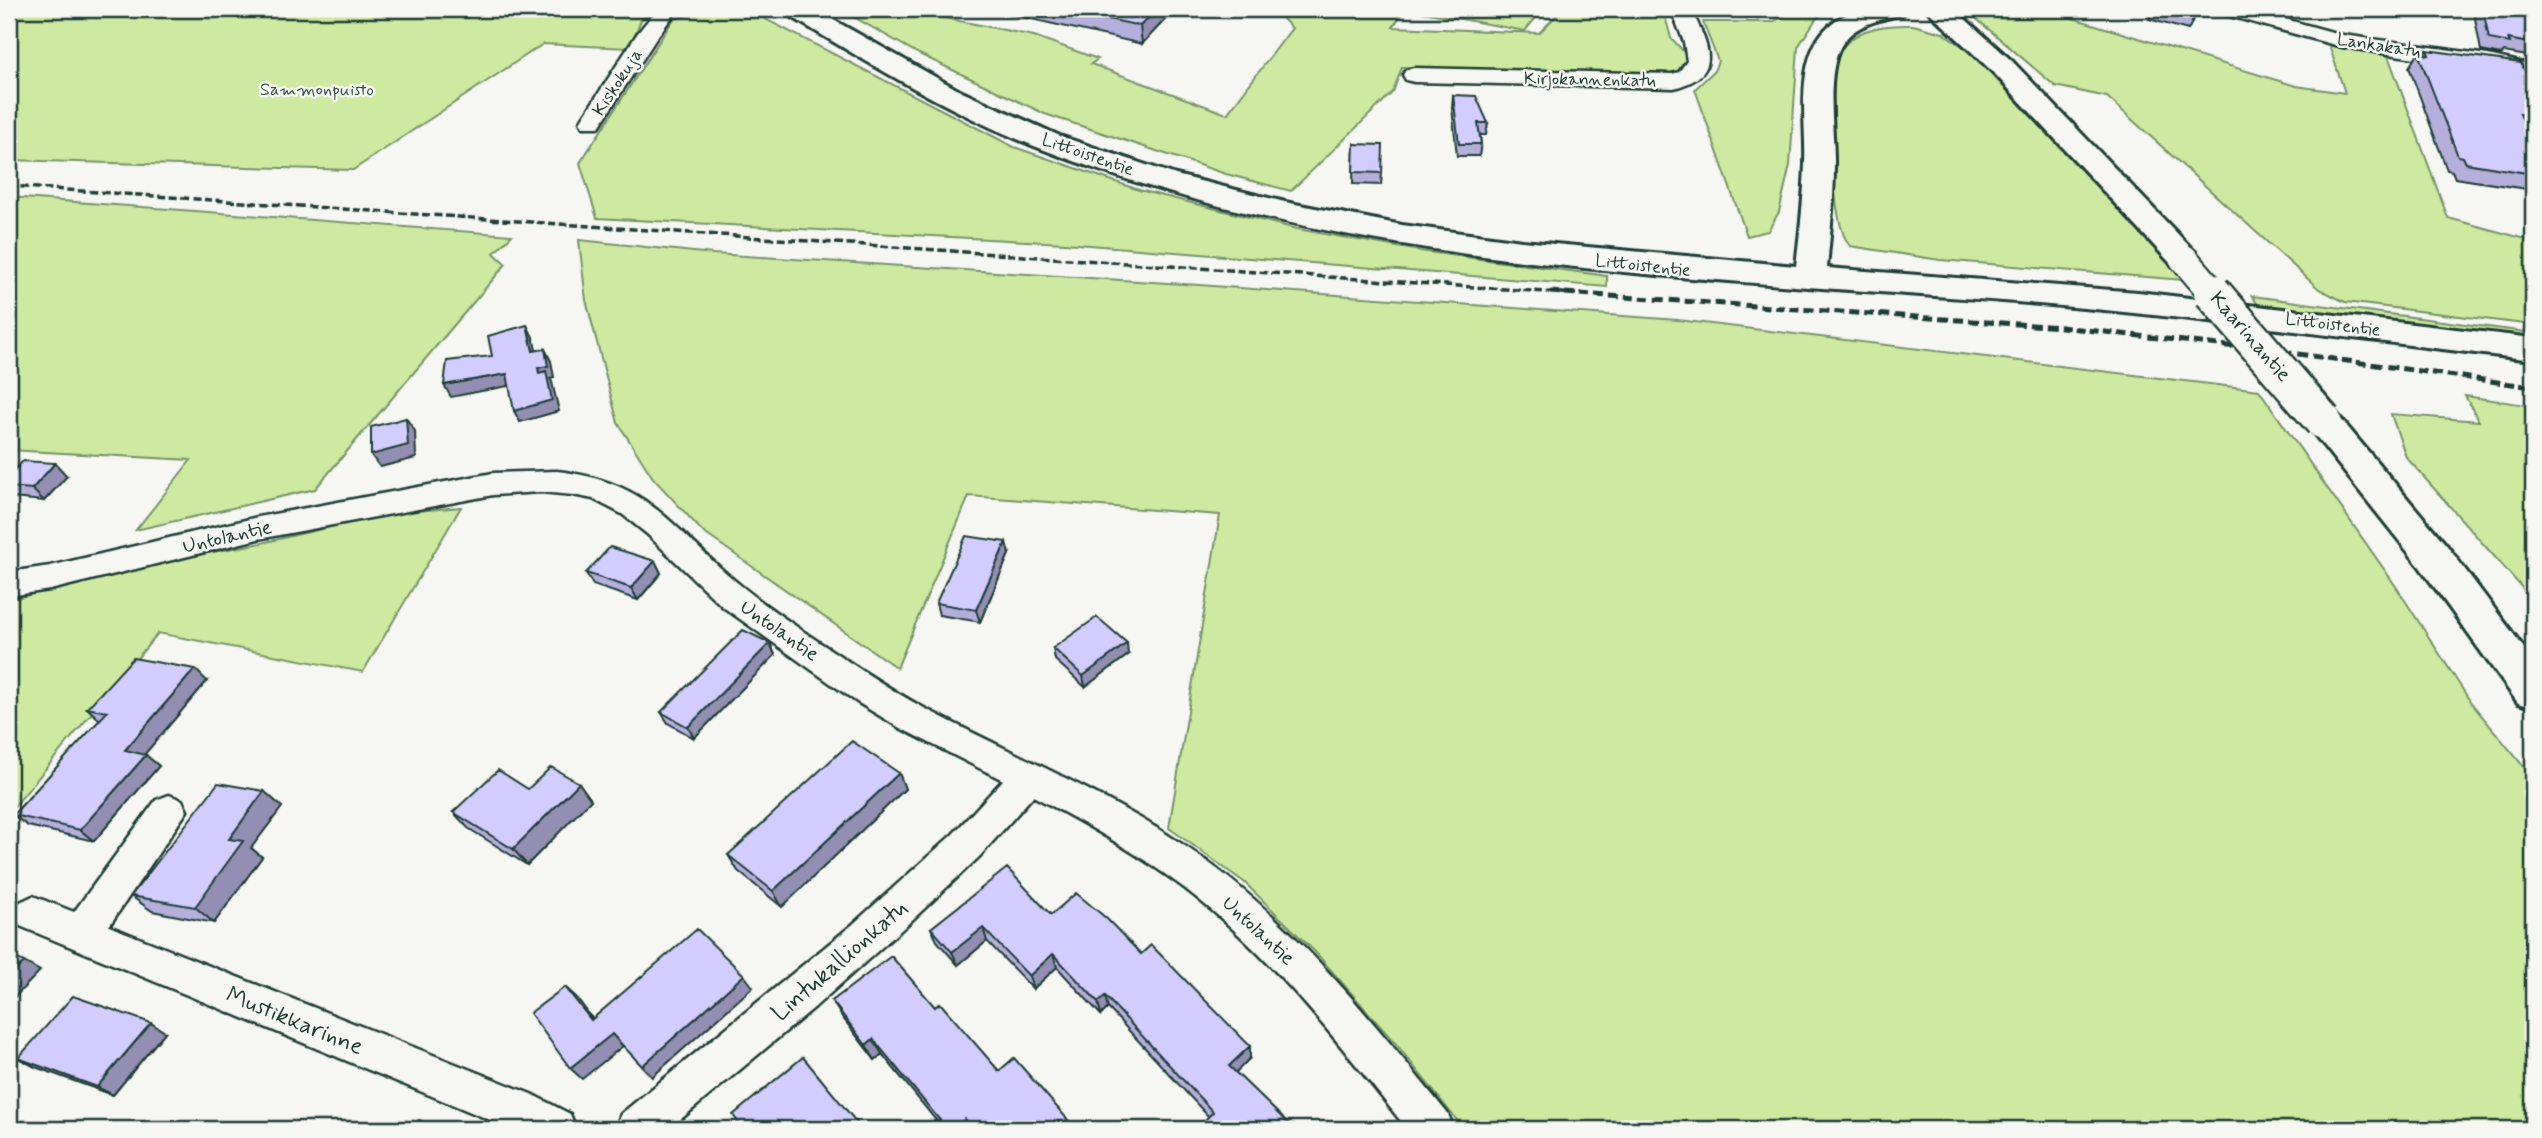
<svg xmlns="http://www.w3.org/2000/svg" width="2542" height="1138" font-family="Mynerve,sans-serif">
	<rect width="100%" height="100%" fill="#f6f6f2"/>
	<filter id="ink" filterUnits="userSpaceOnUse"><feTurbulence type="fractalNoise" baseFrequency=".0143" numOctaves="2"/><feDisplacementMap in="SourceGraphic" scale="14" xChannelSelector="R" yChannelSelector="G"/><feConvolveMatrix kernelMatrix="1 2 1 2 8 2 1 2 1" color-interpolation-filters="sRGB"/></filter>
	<g filter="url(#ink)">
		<path fill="#ceeaa1" stroke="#76946a" stroke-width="2" d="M 9,9 L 654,9 L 641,20 L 629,48 L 543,44 L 353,170 L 9,160 Z
			M 702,9 L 746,9 L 1014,147 L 1139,190 L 1297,229 L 1420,251 L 1607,276 L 1607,287 L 1065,243 L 597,218 L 580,163 L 673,20 Z
			M 840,9 L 894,9 L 925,14 L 1034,36 L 1098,59 L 1091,64 L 1227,114 L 1292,28 L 1276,12 L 1279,9 L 1405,9 L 1393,27 L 1539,33 L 1563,9 L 1663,9 L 1671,38 L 1686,54 L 1686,68 L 1669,78 L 1402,67 L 1393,92 L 1291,191 L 1226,174 L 1045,114 L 919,54 Z
			M 1407,9 L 1543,9 L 1525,31 Z
			M 1794,9 L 1828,9 L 1816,19 L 1798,47 L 1790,165 L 1779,212 L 1768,231 L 1747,236 L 1695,89 L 1714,71 L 1718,61 L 1703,22 L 1773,22 Z
			M 1965,9 L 2043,9 L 2296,86 L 2345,93 L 2329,45 L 2387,53 L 2448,218 L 2533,241 L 2533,325 L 2345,302 L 2319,289 L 2107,97 L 2055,86 Z
			M 1913,25 L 1943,33 L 1971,52 L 2184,280 L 1940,260 L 1850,246 C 1828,221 1831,99 1834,64 C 1846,29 1879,24 1913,25 Z
			M 9,197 L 512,235 L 494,253 L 506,264 L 315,489 L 136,530 L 191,460 L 9,450 Z
			M 579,240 L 713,254 L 1199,285 L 1678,320 L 2259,390 L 2395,585 L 2472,704 L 2533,778 L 2533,1129 L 1464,1129 L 1396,1044 L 1316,953 L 1244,882 L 1169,828 L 1220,515 L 969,496 L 897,668 L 703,532 L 653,478 L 618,423 L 586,300 Z
			M 2252,296 L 2533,333 L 2533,340 L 2259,306 Z
			M 2465,396 L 2533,406 L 2533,600 L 2406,457 L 2391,414 L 2479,421 Z
			M 461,507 L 363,672 L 158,633 L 9,813 L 9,600 L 158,562 L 262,543 L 385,514 Z"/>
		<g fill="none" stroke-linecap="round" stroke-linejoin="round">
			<g stroke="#1f3d34" stroke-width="5">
				<path id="street" d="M 657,9 L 678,9 L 657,37 L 599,127 L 583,127 L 580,122 L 637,34 Z
					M 1671,9 L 1691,9 C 1707,44 1726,75 1674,88 L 1414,82 L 1406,80 L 1403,75 L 1406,70 L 1414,68 L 1672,74 L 1679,72 L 1687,61 L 1684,42 Z
					M 2216,9 L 2249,9 L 2343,35 L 2488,55 L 2533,65 L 2533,79 L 2488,69 L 2342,47 L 2219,13 Z
					M 557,471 C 644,481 665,519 725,572 C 752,596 781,616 810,636 C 848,661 885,687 924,708 C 1010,753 1100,790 1182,844 C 1288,914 1368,1016 1448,1114 L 1454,1129 L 1407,1129 C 1339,1043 1271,954 1183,887 C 1136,852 1085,823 1033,796 L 979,857 L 911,921 L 815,1007 L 669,1129 L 615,1129 L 621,1114 L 852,925 L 953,834 L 1003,780 L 900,728 L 857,702 L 723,607 L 647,534 L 622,514 L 593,499 L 573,495 L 541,492 L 493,495 L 258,539 L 50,590 L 9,596 L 9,572 L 50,566 L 258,517 L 493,473 Z
					M 169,795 L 182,800 L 187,811 L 109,926 L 531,1094 L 570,1114 L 576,1129 L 512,1129 L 20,926 L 14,914 L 20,902 L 33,896 L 74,912 L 156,800 Z"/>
			</g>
			<g stroke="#1f3d34" stroke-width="6">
				<path id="secondary" d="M 783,9 L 814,9 L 962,92 L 1060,136 L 1176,175 L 1285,202 L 1402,225 L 1522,241 L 1796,266 C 1800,232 1804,198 1805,164 C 1807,122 1793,57 1830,25 C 1852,6 1879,9 1907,9 L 1903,14 C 1884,19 1858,23 1845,40 C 1823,66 1835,134 1834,166 C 1834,200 1830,234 1827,268 L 2138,292 L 2533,338 L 2533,360 C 2357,339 2181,315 2003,301 C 1679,276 1341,268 1034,146 C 947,111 867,62 787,14 Z
					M 1926,9 L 1954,9 L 2012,61 L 2195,252 L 2200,259 L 2195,266 L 2184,269 L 2173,266 L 1994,73 Z
					M 2323,409 L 2335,412 L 2448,547 L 2533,660 L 2533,708 L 2518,703 L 2420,567 L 2311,430 L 2305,421 L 2311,412 Z"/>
			</g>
			<use href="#street" fill="#f6f6f2" fill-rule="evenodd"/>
			<use href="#secondary" fill="#f6f6f2" fill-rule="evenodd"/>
			<path stroke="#1f3d34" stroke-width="3.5" stroke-dasharray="8 3.5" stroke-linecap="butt" d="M 9,186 L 1576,294"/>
			<path stroke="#1f3d34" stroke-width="5" stroke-dasharray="10 5" stroke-linecap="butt" d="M 1550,292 L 2061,327 L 2298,354 L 2533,387"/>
			<g stroke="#1f3d34" stroke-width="32" stroke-linecap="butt">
				<path id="secondary-bridge-far1" d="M 2184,259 L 2214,294"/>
			</g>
			<g stroke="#1f3d34" stroke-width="41" stroke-linecap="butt">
				<path id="secondary-bridge" d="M 2212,292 L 2323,421"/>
			</g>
			<use href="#secondary-bridge-far1" stroke="#f6f6f2" stroke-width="28"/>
			<use href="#secondary-bridge" stroke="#f6f6f2" stroke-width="36"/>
		</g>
		<path fill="#b5afdb" stroke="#1f3d34" stroke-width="2" d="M 987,9 L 1174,9 L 1174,10 L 1142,44 Z
			M 2151,9 L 2199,9 L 2188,30 L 2149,19 Z
			M 2462,9 L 2533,9 L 2533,57 L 2504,52 L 2501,55 L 2481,51 L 2474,13 L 2462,11 Z
			M 2427,50 L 2533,88 L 2533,132 L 2528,131 L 2533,141 L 2533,190 L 2455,178 L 2452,171 L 2447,170 L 2409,67 L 2418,53 L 2424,54 Z
			M 1453,95 L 1488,123 L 1486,135 L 1480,135 L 1481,144 L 1479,156 L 1457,156 L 1452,108 Z
			M 1354,144 L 1382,173 L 1381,185 L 1353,184 Z
			M 9,476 L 67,476 L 44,501 L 12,498 L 9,495 Z
			M 1009,554 L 980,622 L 939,615 L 936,603 Z
			M 655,561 L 661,573 L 638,600 L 593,585 L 586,573 Z
			M 770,643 L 775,655 L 694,738 L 668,723 L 661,712 Z
			M 1053,648 L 1128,655 L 1085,687 L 1055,660 Z
			M 207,681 L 144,754 L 159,766 L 94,841 L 28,826 L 13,815 L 100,720 L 87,708 Z
			M 899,773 L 905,789 L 782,907 L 738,871 L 728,855 Z
			M 579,783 L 591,800 L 527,865 L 468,828 L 453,812 L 528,789 Z
			M 282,807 L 251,848 L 262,857 L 214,923 L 152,911 L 131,896 Z
			M 1051,915 L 1141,954 L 1250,1046 L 1250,1058 L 1235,1072 L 1294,1129 L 1208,1116 L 1108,1008 L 1101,1015 L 1057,967 L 1033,989 L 987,941 L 958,965 L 937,941 L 931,928 Z
			M 832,1001 L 935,1007 L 999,1071 L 1076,1129 L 943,1129 L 882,1054 L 875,1060 L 842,1017 Z
			M 165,1032 L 113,1095 L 35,1067 L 18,1058 Z"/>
		<path fill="#938fb2" stroke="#1f3d34" stroke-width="2" d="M 1157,9 L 1174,10 L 1142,44 L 1140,26 Z
			M 527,325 L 533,337 L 539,362 L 533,351 Z
			M 545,349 L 551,361 L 554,377 L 550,378 L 552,382 L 559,411 L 520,422 L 514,411 L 539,373 L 538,368 Z
			M 507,374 L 513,385 L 451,397 L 444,385 Z
			M 406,418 L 415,431 L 416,458 L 380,467 L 371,455 Z
			M 55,463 L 67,476 L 44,501 L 32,489 Z
			M 1006,542 L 1009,554 L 980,622 L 976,610 Z
			M 655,561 L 661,573 L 638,600 L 631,588 Z
			M 770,643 L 775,655 L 694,738 L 688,727 Z
			M 1127,643 L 1128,655 L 1085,687 L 1083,676 Z
			M 195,669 L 207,681 L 138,762 L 125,750 Z
			M 146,755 L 159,766 L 94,841 L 80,830 Z
			M 899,773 L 905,789 L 782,907 L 773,891 Z
			M 579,783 L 591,800 L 527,865 L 513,849 Z
			M 264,791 L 282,807 L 251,848 L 262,857 L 214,923 L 195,907 L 229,839 Z
			M 983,928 L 987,941 L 958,965 L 952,952 Z
			M 1053,954 L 1057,967 L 1033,989 L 1029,976 Z
			M 24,962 L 40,971 L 9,1003 L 9,977 Z
			M 744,975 L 753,987 L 652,1077 L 642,1066 Z
			M 565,987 L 577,998 L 602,1032 L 591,1020 Z
			M 1105,996 L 1108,1008 L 1101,1015 L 1098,1002 Z
			M 151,1023 L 165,1032 L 113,1095 L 97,1087 Z
			M 612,1034 L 623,1046 L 582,1079 L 570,1068 Z
			M 873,1039 L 882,1054 L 875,1060 L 866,1045 Z
			M 1250,1046 L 1250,1058 L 1230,1078 L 1229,1066 Z
			M 965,1119 L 970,1129 L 954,1129 Z"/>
		<path fill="#d2ccff" stroke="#1f3d34" stroke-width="2" d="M 1062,9 L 1157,9 L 1140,26 Z
			M 2161,9 L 2199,9 L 2194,18 Z
			M 2483,9 L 2533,9 L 2533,44 L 2508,39 L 2510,43 L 2489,39 Z
			M 2427,50 L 2521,63 L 2533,88 L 2533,116 L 2520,114 L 2533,141 L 2533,174 L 2466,163 L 2463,157 L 2458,156 L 2418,53 L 2429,55 Z
			M 1453,95 L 1476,96 L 1488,123 L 1478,123 L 1481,144 L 1459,144 Z
			M 1354,144 L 1383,145 L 1382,173 L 1353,172 Z
			M 527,325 L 533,351 L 545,349 L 548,366 L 538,368 L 539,373 L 546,371 L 552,400 L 514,411 L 507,374 L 444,385 L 447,361 L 492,356 L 488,336 Z
			M 406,418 L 408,445 L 371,455 L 371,427 Z
			M 23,461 L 55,463 L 32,489 L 9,487 L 9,476 Z
			M 966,536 L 1006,542 L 976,610 L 936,603 Z
			M 610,547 L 655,561 L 631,588 L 586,573 Z
			M 1097,617 L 1127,643 L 1083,676 L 1053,648 Z
			M 743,630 L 770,643 L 688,727 L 661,712 Z
			M 133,658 L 195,669 L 125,750 L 146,755 L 80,830 L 13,815 L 107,712 L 87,708 Z
			M 852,741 L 899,773 L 773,891 L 728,855 Z
			M 551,767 L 579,783 L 513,849 L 453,812 L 498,770 L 528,789 Z
			M 218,783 L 264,791 L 229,839 L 243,841 L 195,907 L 131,896 Z
			M 1007,868 L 1051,915 L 1076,893 L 1106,918 L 1141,954 L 1151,945 L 1250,1046 L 1229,1066 L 1294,1129 L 1196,1129 L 1213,1112 L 1105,996 L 1098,1002 L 1053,954 L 1029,976 L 983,928 L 952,952 L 931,928 Z
			M 697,929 L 744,975 L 642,1066 L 612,1034 L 570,1068 L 530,1013 L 565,987 L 591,1020 Z
			M 9,955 L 24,962 L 9,977 Z
			M 891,956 L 935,1007 L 940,1003 L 999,1071 L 1014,1058 L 1076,1129 L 973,1129 L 965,1119 L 954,1129 L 947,1129 L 873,1039 L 866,1045 L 832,1001 Z
			M 73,996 L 151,1023 L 97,1087 L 18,1058 Z
			M 803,1057 L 862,1129 L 743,1129 L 733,1115 Z
			M 419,1120 L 438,1129 L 412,1129 Z"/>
	</g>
	<g text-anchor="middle" stroke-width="5" stroke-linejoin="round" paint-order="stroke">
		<g font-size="18" fill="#1f3d34" stroke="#f6f6f2">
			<text transform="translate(2379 45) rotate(9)" y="6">Lankakatu</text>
			<text transform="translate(1590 79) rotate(1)" y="6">Kirjokannenkatu</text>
			<text transform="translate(617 82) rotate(-57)" y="6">Kiskokuja</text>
			<text transform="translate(1088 154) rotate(19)" y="6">Littoistentie</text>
			<text transform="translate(1643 265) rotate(6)" y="6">Littoistentie</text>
			<text transform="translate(2333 324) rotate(7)" y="6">Littoistentie</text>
		</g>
		<g font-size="18" fill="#395744" stroke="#f6f6f2">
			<text x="317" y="95">Sammonpuisto</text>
		</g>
		<g font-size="21" fill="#1f3d34" stroke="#f6f6f2">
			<text transform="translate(2251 336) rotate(49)" y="7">Kaarinantie</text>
			<text transform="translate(227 536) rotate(-13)" y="7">Untolantie</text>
			<text transform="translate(780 630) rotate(35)" y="7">Untolantie</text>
			<text transform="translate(1259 930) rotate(43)" y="7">Untolantie</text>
		</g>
		<g font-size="24" fill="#1f3d34" stroke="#f6f6f2">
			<text transform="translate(839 960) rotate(-41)" y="8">Lintukallionkatu</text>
			<text transform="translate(295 1020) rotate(22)" y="8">Mustikkarinne</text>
		</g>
	</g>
	<rect width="2542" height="1138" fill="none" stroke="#f6f6f2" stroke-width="35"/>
	<rect x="18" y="18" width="2507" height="1103" fill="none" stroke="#1f3d34" stroke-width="2.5" filter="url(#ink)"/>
</svg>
